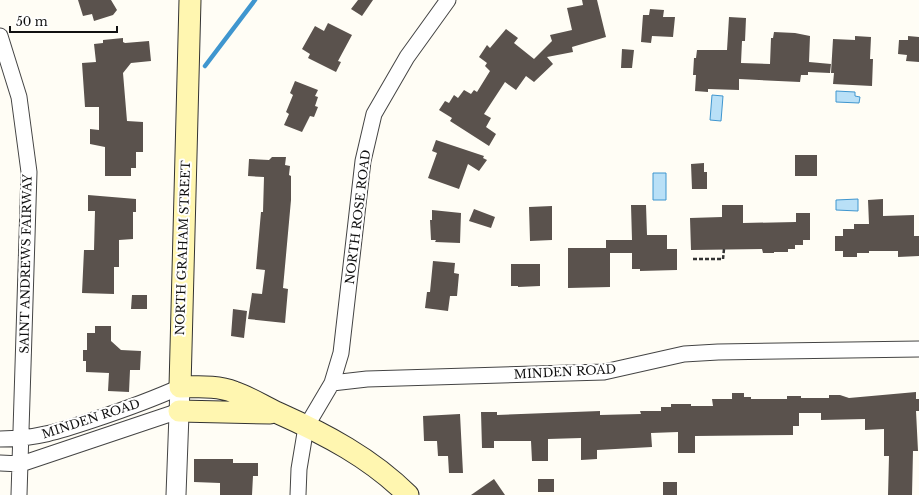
<svg xmlns="http://www.w3.org/2000/svg" width="919" height="495" font-family="'Libre Baskerville',serif">
	<rect width="100%" height="100%" fill="#fffdf5"/>
	<path fill="#b9e0f7" stroke="#3f96cf" d="M 836,91 L 855,92 L 855,96 L 860,97 L 859,103 L 836,102 Z
		M 712,95 L 723,96 L 721,121 L 710,120 Z
		M 653,173 L 666,173 L 666,200 L 653,200 Z
		M 858,199 L 858,211 L 836,210 L 836,200 Z"/>
	<g fill="none" stroke-linecap="round" stroke-linejoin="round">
		<path stroke="#3f96cf" stroke-width="4.5" d="M 205,66 L 255,0"/>
	</g>
	<path fill="#5a524d" d="M 78,0 L 111,0 L 117,10 L 113,15 L 94,21 L 92,14 L 83,16 Z
		M 358,0 L 373,0 L 362,16 L 351,9 Z
		M 582,0 L 597,0 L 606,37 L 572,47 L 573,52 L 547,57 L 553,64 L 534,82 L 526,76 L 516,90 L 505,82 L 484,114 L 491,118 L 486,127 L 496,134 L 489,146 L 450,121 L 452,118 L 439,110 L 445,101 L 449,103 L 454,95 L 458,98 L 464,90 L 471,94 L 474,90 L 477,92 L 490,71 L 485,66 L 487,63 L 479,57 L 487,45 L 490,48 L 506,29 L 518,38 L 514,43 L 534,59 L 552,41 L 550,35 L 572,30 L 567,8 L 583,5 Z
		M 650,9 L 664,10 L 663,17 L 675,17 L 673,37 L 652,36 L 651,43 L 641,42 L 643,15 L 649,15 Z
		M 729,17 L 746,18 L 745,41 L 742,41 L 741,63 L 770,64 L 771,38 L 773,38 L 774,32 L 795,33 L 810,36 L 809,62 L 831,64 L 830,73 L 808,72 L 808,75 L 801,75 L 800,82 L 739,79 L 739,90 L 708,89 L 708,92 L 695,91 L 696,75 L 693,75 L 694,58 L 696,58 L 697,50 L 727,50 Z
		M 328,23 L 352,35 L 338,61 L 341,62 L 336,72 L 308,58 L 310,54 L 302,49 L 315,26 L 324,31 Z
		M 855,36 L 871,37 L 870,59 L 873,59 L 872,86 L 833,84 L 834,73 L 831,73 L 833,39 L 855,40 Z
		M 908,36 L 919,37 L 919,62 L 906,61 L 907,55 L 898,54 L 899,40 L 908,40 Z
		M 123,38 L 123,42 L 125,43 L 149,41 L 151,61 L 131,63 L 123,73 L 127,121 L 143,122 L 143,152 L 136,152 L 136,168 L 131,168 L 131,176 L 105,176 L 105,147 L 90,144 L 90,129 L 99,130 L 99,107 L 85,107 L 82,63 L 96,62 L 94,44 L 103,43 L 103,40 Z
		M 622,49 L 634,50 L 632,68 L 621,68 Z
		M 295,81 L 318,90 L 315,96 L 318,97 L 315,106 L 318,107 L 314,117 L 310,116 L 302,132 L 284,125 L 289,114 L 286,112 L 293,95 L 290,93 Z
		M 436,140 L 484,156 L 483,158 L 487,160 L 479,171 L 468,164 L 459,189 L 428,178 L 437,153 L 432,151 Z
		M 795,155 L 817,155 L 817,176 L 795,176 Z
		M 272,157 L 286,157 L 285,165 L 290,166 L 289,175 L 291,176 L 291,200 L 283,288 L 288,289 L 285,323 L 248,319 L 252,293 L 262,294 L 265,270 L 256,269 L 261,212 L 263,212 L 264,177 L 248,176 L 249,159 L 269,160 Z
		M 704,163 L 704,172 L 707,172 L 707,189 L 692,189 L 691,164 Z
		M 88,195 L 136,199 L 136,212 L 133,212 L 133,239 L 119,240 L 119,267 L 114,267 L 114,294 L 82,293 L 84,250 L 94,250 L 95,211 L 88,211 Z
		M 883,199 L 883,216 L 914,215 L 914,236 L 919,236 L 919,256 L 898,257 L 898,251 L 869,251 L 869,253 L 857,253 L 857,257 L 843,257 L 843,251 L 835,251 L 835,236 L 843,236 L 843,229 L 854,229 L 854,224 L 869,224 L 868,200 Z
		M 631,205 L 646,205 L 647,235 L 667,235 L 667,249 L 677,249 L 677,270 L 640,271 L 640,269 L 632,269 L 632,253 L 610,253 L 610,287 L 568,288 L 568,248 L 606,248 L 606,240 L 632,240 Z
		M 722,205 L 743,205 L 743,223 L 796,222 L 796,213 L 810,213 L 810,240 L 803,240 L 803,245 L 795,245 L 795,249 L 788,249 L 788,252 L 774,252 L 774,253 L 763,253 L 762,249 L 691,250 L 690,218 L 722,217 Z
		M 552,206 L 552,240 L 530,241 L 529,207 Z
		M 474,209 L 495,217 L 491,228 L 469,221 Z
		M 432,210 L 461,213 L 460,243 L 435,242 L 436,240 L 431,240 L 430,220 L 432,220 Z
		M 433,261 L 455,263 L 454,273 L 459,274 L 457,296 L 450,296 L 448,311 L 425,308 L 427,292 L 430,292 Z
		M 511,264 L 540,264 L 540,286 L 518,287 L 518,286 L 511,286 Z
		M 132,295 L 147,295 L 147,309 L 131,309 Z
		M 233,309 L 247,311 L 244,338 L 231,336 Z
		M 95,326 L 111,326 L 111,341 L 121,350 L 141,351 L 140,370 L 130,370 L 129,392 L 108,391 L 109,373 L 86,372 L 86,361 L 83,361 L 83,350 L 87,350 L 87,333 L 95,333 Z
		M 916,392 L 916,399 L 919,399 L 919,411 L 916,411 L 918,451 L 913,451 L 912,495 L 888,495 L 889,456 L 884,456 L 884,429 L 865,430 L 865,419 L 821,420 L 821,413 L 799,413 L 799,426 L 793,426 L 793,435 L 695,436 L 695,453 L 678,453 L 678,432 L 651,433 L 652,447 L 597,450 L 597,459 L 581,460 L 581,438 L 548,439 L 548,461 L 532,461 L 531,441 L 494,441 L 494,448 L 482,448 L 481,412 L 497,412 L 497,415 L 600,411 L 600,415 L 641,414 L 640,411 L 661,411 L 661,407 L 671,407 L 671,404 L 691,404 L 691,406 L 713,406 L 712,399 L 732,399 L 732,393 L 744,393 L 744,397 L 751,397 L 751,399 L 787,399 L 787,396 L 801,396 L 801,398 L 829,398 L 829,395 L 840,395 L 849,398 Z
		M 460,414 L 463,473 L 449,473 L 448,456 L 438,456 L 437,441 L 424,441 L 423,416 Z
		M 194,459 L 233,459 L 233,463 L 258,463 L 258,476 L 253,476 L 252,495 L 220,495 L 220,483 L 194,482 Z
		M 494,479 L 505,495 L 471,495 Z
		M 538,479 L 554,479 L 554,492 L 538,492 Z
		M 663,482 L 677,482 L 677,495 L 663,495 Z"/>
	<g fill="none" stroke-linecap="round" stroke-linejoin="round">
		<g stroke="#444" stroke-width="17">
			<path id="minor" d="M 0,36 L 19,97 L 29,172 L 19,495
				M 332,383 L 341,353 L 363,161 L 374,114 L 407,57 L 448,0
				M 0,439 C 36,439 60,431 93,420 C 123,410 151,400 180,387
				M 0,463 L 21,464 L 179,411
				M 298,495 L 299,469 L 306,427 L 332,383 L 367,379 L 604,372 L 684,354 L 718,352 L 919,349"/>
		</g>
		<g stroke="#444" stroke-width="21">
			<path id="tertiary" d="M 176,495 L 180,387"/>
		</g>
		<g stroke="#333" stroke-width="23">
			<path id="secondary" d="M 190,0 L 180,387 C 197,387 217,385 234,392 C 249,397 263,406 278,413 C 325,434 371,458 408,495
				M 179,411 L 270,413"/>
		</g>
		<path stroke="#333" stroke-width="2.5" stroke-dasharray="4 2" stroke-linecap="butt" d="M 693,259 L 723,259 L 724,249"/>
		<use href="#minor" stroke="#fff" stroke-width="15"/>
		<use href="#tertiary" stroke="#fff" stroke-width="19"/>
		<use href="#secondary" stroke="#fff6b0" stroke-width="21"/>
	</g>
	<g text-anchor="middle" stroke-width="4" stroke-linejoin="round" paint-order="stroke">
		<g font-size="12" fill="#111" stroke="#fff">
			<text transform="translate(358 217) rotate(-83)" y="4">NORTH ROSE ROAD</text>
			<text transform="translate(183 248) rotate(-88)" y="4">NORTH GRAHAM STREET</text>
			<text transform="translate(26 264) rotate(-89)" y="4">SAINT ANDREWS FAIRWAY</text>
			<text transform="translate(565 372) rotate(-3)" y="4">MINDEN ROAD</text>
			<text transform="translate(91 419) rotate(-18)" y="4">MINDEN ROAD</text>
		</g>
	</g>
	<path d="M10 26v6h107v-6" fill="none" stroke="#111111" stroke-width="2"/>
	<text x="16" y="26" font-size="12" fill="#111111" stroke="#ffffff" stroke-width="3" paint-order="stroke">50 m</text>
</svg>
